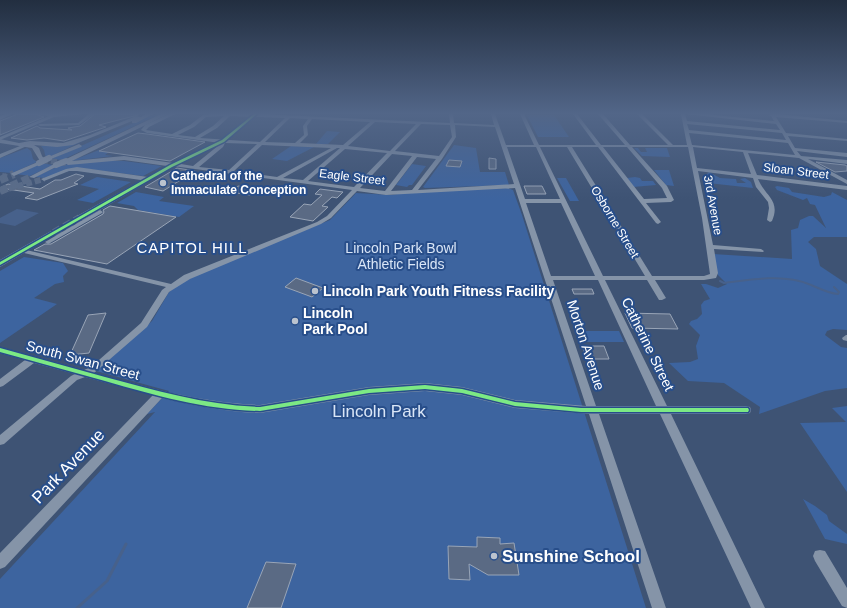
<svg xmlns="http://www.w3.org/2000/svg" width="847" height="608" font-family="Helvetica,sans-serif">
	<rect width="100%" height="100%" fill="#3e5374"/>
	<path fill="#3d649f" d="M 157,114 L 160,114 L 62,160 L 51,159 L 147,117 Z
		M 527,115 L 554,115 L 569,137 L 538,137 Z
		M 327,131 L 340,132 L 328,144 L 316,144 Z
		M 85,140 L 47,158 L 45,155 L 44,150 L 41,146 L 59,146 Z
		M 454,145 L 476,148 L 480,172 L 505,172 L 509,185 L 425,188 L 423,187 Z
		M 291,146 L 314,147 L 287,161 L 272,159 Z
		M 27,148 L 31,151 L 33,159 L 37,162 L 12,173 L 0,172 L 0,158 Z
		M 634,148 L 638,148 L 641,152 L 647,152 L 645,148 L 667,148 L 670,157 L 642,156 Z
		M 99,150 L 109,152 L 105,155 L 113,156 L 71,161 Z
		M 104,161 L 124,161 L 162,166 L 143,176 L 80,168 L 43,178 L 35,177 L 61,165 Z
		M 41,163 L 53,165 L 30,176 L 16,174 Z
		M 412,164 L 426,166 L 412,185 L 409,185 L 407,187 L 396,185 Z
		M 654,170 L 669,170 L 674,186 L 666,185 Z
		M 709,172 L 720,178 L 736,179 L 737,183 L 746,183 L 740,179 L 745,178 L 751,182 L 753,188 L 708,183 L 705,176 Z
		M 97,177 L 131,182 L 93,203 L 77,200 L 99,189 L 80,185 Z
		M 635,177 L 640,178 L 642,181 L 653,181 L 656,185 L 633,187 L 627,178 Z
		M 557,178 L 566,178 L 579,201 L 570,201 Z
		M 777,186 L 789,188 L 792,192 L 824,197 L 831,195 L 832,192 L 847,200 L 847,237 L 814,237 L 808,242 L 816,249 L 820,266 L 847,284 L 847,330 L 833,329 L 827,331 L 825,335 L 841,347 L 847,348 L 847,388 L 825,391 L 759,414 L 760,407 L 724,383 L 688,381 L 669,363 L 690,362 L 698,359 L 696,346 L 700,335 L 689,324 L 691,321 L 697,319 L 702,314 L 701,305 L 704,301 L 710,299 L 701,284 L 706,284 L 718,288 L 727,284 L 718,275 L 713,254 L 792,259 L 791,230 L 798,228 L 800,220 L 809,216 L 813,216 L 826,228 L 815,205 L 810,204 L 807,198 L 803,200 L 777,190 L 775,187 Z
		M 508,188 L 513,190 L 522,215 L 646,608 L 0,608 L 0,579 L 155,412 L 147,414 L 169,391 L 96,371 L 152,321 L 169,292 L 181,283 L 216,266 L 330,220 L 356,193 L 391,195 L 413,192 Z
		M 136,192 L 164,197 L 159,201 L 194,206 L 179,217 L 138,210 L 134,206 L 117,203 Z
		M 24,257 L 63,263 L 68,271 L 63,276 L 64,282 L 55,284 L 34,298 L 57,304 L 0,343 L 0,271 Z
		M 578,331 L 619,331 L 624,342 L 582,342 Z
		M 847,406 L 847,492 L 800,423 L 846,422 L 832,408 Z
		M 803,499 L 815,506 L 827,515 L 829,521 L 847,534 L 847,544 L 825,539 Z"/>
	<path fill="#47618b" d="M 17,209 L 39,213 L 15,226 L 0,223 L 0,218 Z"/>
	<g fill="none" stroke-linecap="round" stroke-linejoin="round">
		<path stroke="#47618b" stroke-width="2" d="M 720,281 L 724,283 C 749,280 775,275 799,281 C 813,284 824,293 838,294 L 839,292 L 834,287"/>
		<path stroke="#47618b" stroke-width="3" d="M 77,608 L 107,581 L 126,544"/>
	</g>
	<path fill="#5a6a84" stroke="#99a5b7" d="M 18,114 L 35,114 L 44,117 L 0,135 L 0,121 Z
		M 95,114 L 138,114 L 138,115 L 99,125 L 106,127 L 64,141 L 44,138 L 27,140 L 11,138 L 37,126 L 40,128 L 72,130 L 68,128 L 80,126 Z
		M 138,133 L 147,134 L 205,142 L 170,161 L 99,151 Z
		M 489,158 L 496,159 L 496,169 L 489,169 Z
		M 449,160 L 462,161 L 460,167 L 446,166 Z
		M 816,162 L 845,165 L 847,166 L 847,171 L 835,172 Z
		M 177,168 L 195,171 L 163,191 L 145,187 Z
		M 76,174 L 84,176 L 74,183 L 78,184 L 37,200 L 25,198 L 34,193 L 0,188 L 8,184 L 40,189 L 55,180 L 61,180 Z
		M 238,186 L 258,189 L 250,195 L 230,192 Z
		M 524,186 L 542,186 L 546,194 L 527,194 Z
		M 320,189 L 343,192 L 337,198 L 332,197 L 322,206 L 328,207 L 313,221 L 290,217 L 304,204 L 311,205 L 322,195 L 315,194 Z
		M 110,206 L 176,217 L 107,264 L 34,250 L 45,244 L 51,244 L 103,214 L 104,212 L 103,210 Z
		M 296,278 L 323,288 L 312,297 L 285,287 Z
		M 572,289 L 592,289 L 594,294 L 574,294 Z
		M 106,313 L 89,353 L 70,355 L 88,315 Z
		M 625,313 L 670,314 L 678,329 L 632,328 Z
		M 582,346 L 604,346 L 609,359 L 587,359 Z
		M 477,537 L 500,538 L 500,544 L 514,543 L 519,575 L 488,575 L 469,564 L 470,580 L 449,579 L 448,546 L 477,547 Z
		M 266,562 L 296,564 L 281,608 L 247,608 Z"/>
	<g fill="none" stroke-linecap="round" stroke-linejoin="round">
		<path stroke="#5b6d89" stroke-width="6" stroke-dasharray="6 3" stroke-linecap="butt" d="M 2,176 L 7,177
			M 0,191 L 44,179"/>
		<path stroke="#5b6d89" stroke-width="6" stroke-dasharray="6 3" stroke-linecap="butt" d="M 42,160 L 66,163"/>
		<path stroke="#5b6d89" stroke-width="8" stroke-dasharray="8 4" stroke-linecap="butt" d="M 0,180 L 14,174
			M 0,191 L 32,177
			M 54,233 L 80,218"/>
		<path fill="#8594a8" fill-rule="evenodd" d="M 36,114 L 82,114 L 54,117 L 0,140 L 0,137 L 49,116 Z
			M 89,114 L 94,114 L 79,125 L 40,126 L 38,125 L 40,124 L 78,123 Z
			M 169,114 L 175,114 L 149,127 L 146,130 L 172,134 L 190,125 L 203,115 L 214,114 L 258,114 L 450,123 L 449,114 L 453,114 L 454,123 L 494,125 L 491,114 L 495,114 L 506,145 L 534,145 L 520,114 L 524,114 L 539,145 L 596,145 L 573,114 L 577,114 L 601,145 L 625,145 L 598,114 L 603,114 L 630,145 L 668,145 L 637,114 L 642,114 L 673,145 L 687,145 L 681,114 L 685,114 L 687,121 L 780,130 L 776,124 L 686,114 L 704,114 L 774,121 L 771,116 L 768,115 L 776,114 L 847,121 L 847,123 L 776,117 L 786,133 L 847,139 L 847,141 L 788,136 L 795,148 L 847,153 L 847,157 L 797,151 L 801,156 L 847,160 L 847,164 L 808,159 L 847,180 L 847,184 L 799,158 L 748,153 L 757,175 L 847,186 L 847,190 L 758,179 C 765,196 781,200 772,221 L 770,222 L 767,220 L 769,208 L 768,202 L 756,187 L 753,178 L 698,171 L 713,245 L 761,249 L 764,251 L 763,252 L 714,249 L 718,273 L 716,278 L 704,280 L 655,280 L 666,298 L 662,300 L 659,300 L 647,280 L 605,280 L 667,406 L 746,406 L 750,407 L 751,410 L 750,413 L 746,414 L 671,414 L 765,608 L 751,608 L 660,414 L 599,414 L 666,608 L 652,608 L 589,414 L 515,408 L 462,395 L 425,391 L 369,395 L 260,413 C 227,412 195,406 162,398 L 5,567 L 0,569 L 0,553 L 153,395 L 85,377 L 77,380 L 4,444 L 0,445 L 0,435 L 71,376 L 75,374 L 34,363 L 3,386 L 0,387 L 0,379 L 25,360 L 0,353 L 0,347 L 84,370 L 91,367 L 141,323 L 162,290 L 166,287 L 20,252 L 19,251 L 20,250 L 22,249 L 171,284 L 184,275 L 317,222 L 327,216 L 352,190 L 173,166 L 173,164 L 175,163 L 193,166 L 219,145 L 220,143 L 147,133 L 141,130 L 145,125 ZM 224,116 L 213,126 L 195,137 L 178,135 L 194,127 L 206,117 ZM 230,116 L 285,118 L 260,142 L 200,138 L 217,128 ZM 290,118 L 308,119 L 303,126 L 304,135 L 295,143 L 265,142 ZM 312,119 L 370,122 L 343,145 L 300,143 L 308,135 L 307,126 ZM 375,122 L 416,124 L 390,151 L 348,146 ZM 421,124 L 450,125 L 452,137 L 439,156 L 395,151 ZM 687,124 L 782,133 L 786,140 L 689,130 ZM 455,125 L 495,127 L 514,184 L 418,190 L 442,159 L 456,137 ZM 689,133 L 788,143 L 795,155 L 692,145 ZM 225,143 L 257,144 L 229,170 L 199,167 L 223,147 ZM 262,145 L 331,148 L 277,177 L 234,171 ZM 507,147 L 536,147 L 560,199 L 525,199 ZM 540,147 L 567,147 L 645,276 L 603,276 ZM 572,147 L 598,147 L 656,223 L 658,224 L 661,222 L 646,203 L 671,202 L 674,200 L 667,186 L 632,147 L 688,147 L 702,218 L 710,274 L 704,276 L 652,276 ZM 603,147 L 627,147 L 662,188 L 667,198 L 644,199 ZM 693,147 L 743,152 L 751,174 L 697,168 ZM 337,148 L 340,148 L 303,180 L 283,178 ZM 345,149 L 387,153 L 354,187 L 308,181 ZM 392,154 L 412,156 L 385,191 L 360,188 ZM 417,157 L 436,159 L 412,190 L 391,191 ZM 515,188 L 586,406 L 515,400 L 462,387 L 425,383 L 369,387 L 260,405 C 203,403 149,388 94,373 L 147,327 L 169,292 L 190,279 L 321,224 L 331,218 L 357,191 L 386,195 ZM 526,203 L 561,203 L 595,276 L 551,276 ZM 553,280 L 598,280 L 656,406 L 596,406 Z
			M 25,144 L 29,145 L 0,158 L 0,154 Z
			M 77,167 L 148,177 L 151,179 L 148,181 L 77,171 L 69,171 L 44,181 L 41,179 L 66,169 Z
			M 100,210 L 103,212 L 102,213 L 50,243 L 48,244 L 45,242 Z
			M 846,335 L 847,335 L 847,341 L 843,340 L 842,338 Z
			M 820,550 L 825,551 L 847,588 L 847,608 L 842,606 L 815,561 L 813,556 L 815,551 Z"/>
		<path fill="#8492a7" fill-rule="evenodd" d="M 5,114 L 12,114 L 0,120 L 0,116 Z
			M 146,114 L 153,114 L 136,123 L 132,123 L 132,121 L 73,145 L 57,147 L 34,145 L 39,148 L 42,156 L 45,160 L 41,162 L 41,164 L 14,176 L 11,174 L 12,173 L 40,161 L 32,148 L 0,143 L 0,139 L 19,143 L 30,141 L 63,143 L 90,135 L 136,116 L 141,117 Z
			M 161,114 L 168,114 L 72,161 L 124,156 L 173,163 L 221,140 L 252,114 L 258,114 L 225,142 L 173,167 L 83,220 L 77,220 L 77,216 L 167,166 L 124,160 L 68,165 L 64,162 L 64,160 Z
			M 79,144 L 82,146 L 81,147 L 51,159 L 46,158 Z
			M 56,163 L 58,164 L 58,166 L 34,178 L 29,177 Z
			M 51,231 L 57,231 L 58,233 L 0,267 L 0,260 Z"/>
		<path stroke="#8492a7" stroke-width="6" d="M 39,163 L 49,158
			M 56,165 L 66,161"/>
		<g stroke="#284e8a" stroke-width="3">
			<path id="cycleway" d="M 254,114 L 257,114 L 224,142 L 172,167 L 0,265 L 0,262 L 170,165 L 222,140 Z
				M 0,348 C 35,358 70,367 105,377 C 157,391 206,405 260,407 L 369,389 L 425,385 L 462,389 L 515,402 L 581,408 L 748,408 L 749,410 L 748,412 L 581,412 L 515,406 L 462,393 L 425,389 L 369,393 L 260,411 C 206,410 157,396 105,381 C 70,371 35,362 0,352 Z"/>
		</g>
		<use href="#cycleway" fill="#7ce984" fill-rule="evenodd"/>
	</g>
	<linearGradient id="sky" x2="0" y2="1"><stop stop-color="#222e40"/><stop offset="0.57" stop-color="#526688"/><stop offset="1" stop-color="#526688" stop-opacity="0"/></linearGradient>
	<rect width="847" height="199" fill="url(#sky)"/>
	<g fill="#bbc3ce" stroke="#284e8a" stroke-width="1.5">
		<circle cx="163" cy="183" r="4"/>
		<circle cx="315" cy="291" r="4"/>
		<circle cx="295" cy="321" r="4"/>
		<circle cx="494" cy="556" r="4"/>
	</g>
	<g text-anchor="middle" stroke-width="4" stroke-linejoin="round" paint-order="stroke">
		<g font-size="12" fill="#fff" stroke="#284e8a">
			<text transform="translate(796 171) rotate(7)" y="4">Sloan Street</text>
			<text transform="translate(352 177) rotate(7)" y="4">Eagle Street</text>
			<text transform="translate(713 205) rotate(80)" y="4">3rd Avenue</text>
			<text transform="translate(615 222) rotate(59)" y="4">Osborne Street</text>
		</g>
		<g font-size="12" font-weight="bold" fill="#fff" stroke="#284e8a" text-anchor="start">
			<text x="171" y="180">Cathedral of the<tspan x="171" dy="14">Immaculate Conception</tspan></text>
		</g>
		<g font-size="14" fill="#dae6f7" stroke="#284e8a">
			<text x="401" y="253">Lincoln Park Bowl<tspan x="401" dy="16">Athletic Fields</tspan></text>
		</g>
		<g font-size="14" font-weight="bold" fill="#fff" stroke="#284e8a" text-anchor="start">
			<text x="323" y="296">Lincoln Park Youth Fitness Facility</text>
			<text x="303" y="318">Lincoln<tspan x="303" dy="16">Park Pool</tspan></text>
		</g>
		<g font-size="14" fill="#fff" stroke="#284e8a">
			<text transform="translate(648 344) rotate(64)" y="5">Catherine Street</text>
			<text transform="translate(586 345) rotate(72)" y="5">Morton Avenue</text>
			<text transform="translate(83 360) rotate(15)" y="5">South Swan Street</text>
		</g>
		<g font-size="15" letter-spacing="1" fill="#fff" stroke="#284e8a">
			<text x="192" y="253">CAPITOL HILL</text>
		</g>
		<g font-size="17" fill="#dae6f7" stroke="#284e8a">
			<text x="379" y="417">Lincoln Park</text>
		</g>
		<g font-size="17" fill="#fff" stroke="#284e8a">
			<text transform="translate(68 466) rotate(-46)" y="6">Park Avenue</text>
		</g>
		<g font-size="17" font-weight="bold" fill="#fff" stroke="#284e8a" text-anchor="start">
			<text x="502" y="562">Sunshine School</text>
		</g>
	</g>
</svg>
